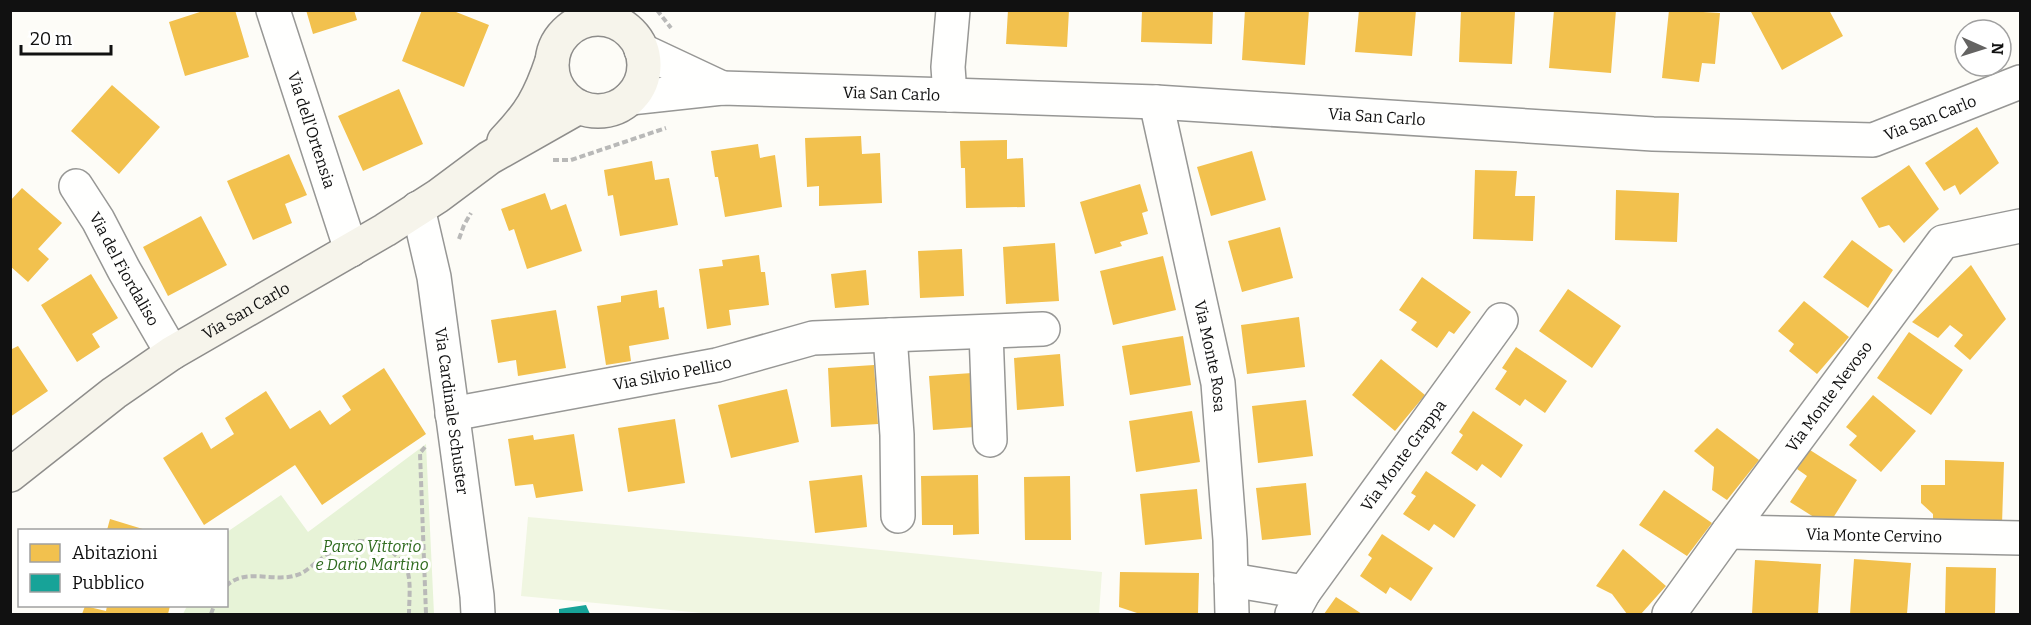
<svg xmlns="http://www.w3.org/2000/svg" width="2031" height="625" font-family="Bitter,serif">
	<rect width="100%" height="100%" fill="#fdfcf7"/>
	<path fill="#e7f3d7" d="M 426,444 L 434,614 L 183,614 L 187,606 L 226,606 L 227,532 L 281,495 L 308,532 Z"/>
	<path fill="#f0f6e1" d="M 528,517 L 801,542 L 1102,572 L 1099,614 L 713,614 L 521,596 Z"/>
	<path fill="#f2c14e" d="M 206,10 L 235,10 L 249,57 L 185,76 L 169,22 Z
		M 306,10 L 354,10 L 357,20 L 313,34 Z
		M 422,10 L 451,10 L 489,25 L 464,87 L 402,61 Z
		M 1008,10 L 1069,10 L 1067,47 L 1006,44 Z
		M 1142,10 L 1213,10 L 1212,44 L 1141,42 Z
		M 1245,10 L 1309,10 L 1305,65 L 1242,60 Z
		M 1359,10 L 1416,10 L 1412,56 L 1355,52 Z
		M 1461,10 L 1515,12 L 1512,64 L 1459,62 Z
		M 1554,10 L 1616,10 L 1611,73 L 1549,68 Z
		M 1669,10 L 1720,13 L 1715,64 L 1702,63 L 1699,82 L 1662,78 Z
		M 1750,10 L 1829,10 L 1843,36 L 1782,70 Z
		M 112,85 L 160,127 L 119,174 L 71,131 Z
		M 399,89 L 423,144 L 363,171 L 338,116 Z
		M 1977,127 L 1999,163 L 1960,195 L 1955,185 L 1944,191 L 1925,163 Z
		M 861,136 L 862,154 L 880,153 L 882,203 L 819,206 L 819,186 L 807,187 L 805,138 Z
		M 1007,140 L 1007,159 L 1023,158 L 1025,207 L 966,208 L 965,168 L 961,168 L 960,141 Z
		M 758,144 L 760,158 L 775,155 L 782,207 L 725,217 L 718,177 L 715,177 L 711,151 Z
		M 1252,151 L 1266,200 L 1211,216 L 1197,167 Z
		M 289,154 L 307,195 L 285,204 L 292,223 L 253,240 L 227,181 Z
		M 652,161 L 655,180 L 669,178 L 678,225 L 620,236 L 613,195 L 608,196 L 604,170 Z
		M 1909,165 L 1939,209 L 1904,243 L 1889,225 L 1879,228 L 1861,198 Z
		M 1475,170 L 1517,171 L 1515,196 L 1535,196 L 1533,241 L 1473,239 Z
		M 1140,184 L 1148,211 L 1142,213 L 1148,234 L 1120,242 L 1122,246 L 1095,254 L 1080,202 Z
		M 22,188 L 62,223 L 38,249 L 49,259 L 28,282 L 10,266 L 10,201 Z
		M 1616,190 L 1679,193 L 1677,242 L 1615,240 Z
		M 545,193 L 551,210 L 566,204 L 582,251 L 527,269 L 514,229 L 509,231 L 501,209 Z
		M 201,216 L 227,265 L 168,296 L 143,247 Z
		M 1280,227 L 1293,278 L 1242,292 L 1228,241 Z
		M 1852,240 L 1893,270 L 1868,308 L 1823,277 Z
		M 1055,243 L 1059,301 L 1006,304 L 1003,247 Z
		M 962,249 L 964,296 L 920,298 L 918,251 Z
		M 759,255 L 761,272 L 765,272 L 769,305 L 729,310 L 731,325 L 707,329 L 699,269 L 723,266 L 722,260 Z
		M 1163,256 L 1176,310 L 1113,325 L 1100,271 Z
		M 1971,265 L 2006,319 L 1970,360 L 1954,346 L 1963,335 L 1950,325 L 1938,338 L 1912,322 Z
		M 866,270 L 869,305 L 835,308 L 831,274 Z
		M 91,274 L 118,318 L 92,334 L 100,347 L 77,362 L 41,305 Z
		M 1422,277 L 1471,312 L 1454,334 L 1449,331 L 1437,348 L 1411,330 L 1417,322 L 1399,310 Z
		M 1568,289 L 1621,326 L 1592,368 L 1539,331 Z
		M 657,290 L 659,308 L 664,307 L 669,339 L 629,346 L 631,361 L 606,365 L 597,306 L 621,302 L 621,296 Z
		M 1804,301 L 1849,337 L 1817,374 L 1789,351 L 1794,344 L 1778,331 Z
		M 556,310 L 566,368 L 518,376 L 516,360 L 498,363 L 491,320 Z
		M 1299,317 L 1305,367 L 1247,374 L 1241,325 Z
		M 1909,332 L 1963,370 L 1931,415 L 1877,378 Z
		M 1183,336 L 1191,385 L 1130,395 L 1122,346 Z
		M 18,346 L 48,391 L 10,417 L 10,350 Z
		M 1516,347 L 1567,381 L 1545,413 L 1525,399 L 1520,406 L 1495,389 L 1507,371 L 1502,368 Z
		M 1060,354 L 1064,406 L 1017,410 L 1014,358 Z
		M 1381,359 L 1425,395 L 1395,431 L 1352,395 Z
		M 874,365 L 878,424 L 831,427 L 828,368 Z
		M 384,368 L 426,434 L 322,505 L 295,465 L 204,525 L 163,458 L 202,432 L 211,449 L 234,434 L 225,418 L 266,391 L 290,429 L 320,410 L 330,425 L 351,410 L 342,396 Z
		M 972,373 L 975,427 L 933,430 L 929,376 Z
		M 787,389 L 799,442 L 731,458 L 718,405 Z
		M 1873,395 L 1916,431 L 1881,472 L 1849,445 L 1857,436 L 1846,427 Z
		M 1306,400 L 1313,456 L 1258,463 L 1252,406 Z
		M 1192,411 L 1200,462 L 1136,472 L 1129,421 Z
		M 1473,411 L 1523,445 L 1501,478 L 1482,464 L 1477,471 L 1451,453 L 1463,435 L 1459,432 Z
		M 675,419 L 685,483 L 628,492 L 618,428 Z
		M 1717,428 L 1759,460 L 1727,500 L 1712,490 L 1714,467 L 1694,451 Z
		M 574,434 L 583,491 L 536,498 L 533,484 L 515,486 L 508,439 L 533,435 L 534,440 Z
		M 1810,450 L 1857,480 L 1828,526 L 1790,502 L 1807,476 L 1797,469 Z
		M 1945,460 L 2004,462 L 2002,524 L 1933,522 L 1933,514 L 1921,503 L 1921,485 L 1945,485 Z
		M 1426,471 L 1476,505 L 1454,538 L 1434,524 L 1429,531 L 1403,514 L 1416,496 L 1411,493 Z
		M 862,475 L 867,527 L 815,533 L 809,481 Z
		M 978,475 L 979,534 L 953,535 L 953,525 L 922,525 L 921,476 Z
		M 1070,476 L 1071,540 L 1025,540 L 1024,477 Z
		M 1306,483 L 1311,535 L 1262,540 L 1256,488 Z
		M 1197,489 L 1202,539 L 1145,545 L 1140,494 Z
		M 1664,490 L 1712,523 L 1687,556 L 1639,525 Z
		M 110,519 L 146,530 L 107,530 Z
		M 1382,534 L 1433,568 L 1411,601 L 1390,587 L 1386,594 L 1360,576 L 1372,558 L 1368,555 Z
		M 1623,549 L 1666,586 L 1641,614 L 1627,614 L 1612,594 L 1596,586 Z
		M 1854,559 L 1911,563 L 1907,614 L 1850,614 Z
		M 1755,560 L 1821,564 L 1818,614 L 1752,614 Z
		M 1946,567 L 1996,568 L 1995,614 L 1945,614 Z
		M 1120,572 L 1199,573 L 1198,614 L 1140,614 L 1119,607 Z
		M 1336,597 L 1362,614 L 1324,614 Z
		M 85,606 L 106,611 L 107,606 L 170,606 L 168,614 L 82,614 Z"/>
	<path fill="#17a398" d="M 586,605 L 590,614 L 559,614 L 559,609 Z"/>
	<g fill="none" stroke-linecap="round" stroke-linejoin="round">
		<g stroke="#979795" stroke-width="36">
			<g id="street">
				<path id="s1" d="M 273,10 L 351,250"/>
				<path d="M 641,50 L 722,88"/>
				<path d="M 950,95 L 948,67 L 953,10"/>
				<path id="s2" d="M 630,98 L 722,88 L 950,95 L 1156,102 L 1653,134 L 1873,140 L 2020,82"/>
				<path id="s3" d="M 1156,102 L 1218,383 L 1230,540 L 1232,614"/>
				<path id="s4" d="M 76,186 L 98,220 L 124,270 L 172,353"/>
				<path id="s5" d="M 418,208 L 434,277 L 477,596 L 478,614"/>
				<path d="M 986,332 L 990,440"/>
				<path d="M 890,335 L 897,435 L 898,516"/>
				<path id="s6" d="M 452,414 L 717,365 L 813,338 L 1043,329"/>
				<path id="s7" d="M 1728,532 L 2020,538"/>
				<path d="M 1231,580 L 1304,592"/>
				<path id="s8" d="M 1292,614 L 1304,592 L 1501,320"/>
				<path id="s9" d="M 1669,614 L 1728,532 L 1943,242 L 2020,226"/>
			</g>
		</g>
		<g stroke="#8e8d8b" stroke-width="36">
			<g id="secondary">
				<circle cx="598" cy="65" r="46"/>
				<path d="M 504,141 C 530,114 540,97 552,61"/>
				<path id="s10" d="M 10,475 L 114,393 L 172,353 L 385,230 L 438,196 L 489,158 L 579,107"/>
			</g>
		</g>
		<path stroke="#b9b9b8" stroke-width="4" stroke-dasharray="6 3" stroke-linecap="butt" d="M 657,10 L 671,28
			M 553,160 L 571,160 L 666,128
			M 459,239 L 464,225 L 471,213
			M 425,447 L 420,453 L 426,614
			M 226,586 C 246,567 274,583 297,575 C 305,573 313,564 320,560 C 328,553 338,548 348,544 C 368,534 402,552 408,573 C 411,585 409,602 409,614
			M 211,614 L 214,606"/>
		<use href="#street" stroke="#fffffe" stroke-width="33"/>
		<use href="#secondary" stroke="#f6f4eb" stroke-width="33"/>
	</g>
	<g text-anchor="middle" stroke-width="6" stroke-linejoin="round" paint-order="stroke">
		<g font-size="16" fill="#111" stroke="#fff">
			<text dy="6" stroke="none"><textPath href="#s2" startOffset="262">Via San Carlo</textPath></text>
			<text dy="6" stroke="none"><textPath href="#s2" startOffset="748">Via San Carlo</textPath></text>
			<text dy="6" stroke="none"><textPath href="#s2" startOffset="1306">Via San Carlo</textPath></text>
			<text dy="6" stroke="none"><textPath href="#s1" startOffset="126">Via dell'Ortensia</textPath></text>
			<text dy="6" stroke="none"><textPath href="#s4" startOffset="96">Via del Fiordaliso</textPath></text>
			<text dy="6" stroke="none"><textPath href="#s10" startOffset="288">Via San Carlo</textPath></text>
			<text dy="6" stroke="none"><textPath href="#s3" startOffset="260">Via Monte Rosa</textPath></text>
			<text dy="6" stroke="none"><textPath href="#s6" startOffset="224">Via Silvio Pellico</textPath></text>
			<text dy="6" stroke="none"><textPath href="#s9" startOffset="270">Via Monte Nevoso</textPath></text>
			<text dy="6" stroke="none"><textPath href="#s5" startOffset="206">Via Cardinale Schuster</textPath></text>
			<text dy="6" stroke="none"><textPath href="#s8" startOffset="194">Via Monte Grappa</textPath></text>
			<text dy="6" stroke="none"><textPath href="#s7" startOffset="146">Via Monte Cervino</textPath></text>
		</g>
		<g font-size="16" font-style="italic" fill="#2f6b1f" stroke="#fff">
			<text x="372" y="552">Parco Vittorio<tspan x="372" dy="18">e Dario Martino</tspan></text>
		</g>
	</g>
	<rect width="2031" height="625" fill="none" stroke="#111111" stroke-width="24"/>
	<rect x="18" y="529" width="210" height="78" fill="#ffffff" stroke="#a0a0a0" stroke-width="1.5"/>
	<rect x="30" y="544" width="30" height="18" fill="#f2c14e" stroke="#a0a0a0" stroke-width="1.5"/>
	<text x="72" y="559" font-size="18" fill="#111111">Abitazioni</text>
	<rect x="30" y="574" width="30" height="18" fill="#17a398" stroke="#a0a0a0" stroke-width="1.5"/>
	<text x="72" y="589" font-size="18" fill="#111111">Pubblico</text>
	<g transform="translate(1983 48) rotate(93)"><circle r="28" fill="#ffffff" stroke="#a0a0a0" stroke-width="1.5"/>
	<path d="M0-4.5L10 22L0 15L-10 22Z" fill="#646362"/>
	<text y="-9" font-size="16" font-weight="bold" text-anchor="middle" fill="#111111">N</text>
	</g>
	<path d="M21 45v9h90v-9" fill="none" stroke="#111111" stroke-width="3"/>
	<text x="30" y="45" font-size="18" fill="#111111" stroke="#ffffff" stroke-width="4.5" paint-order="stroke">20 m</text>
</svg>
